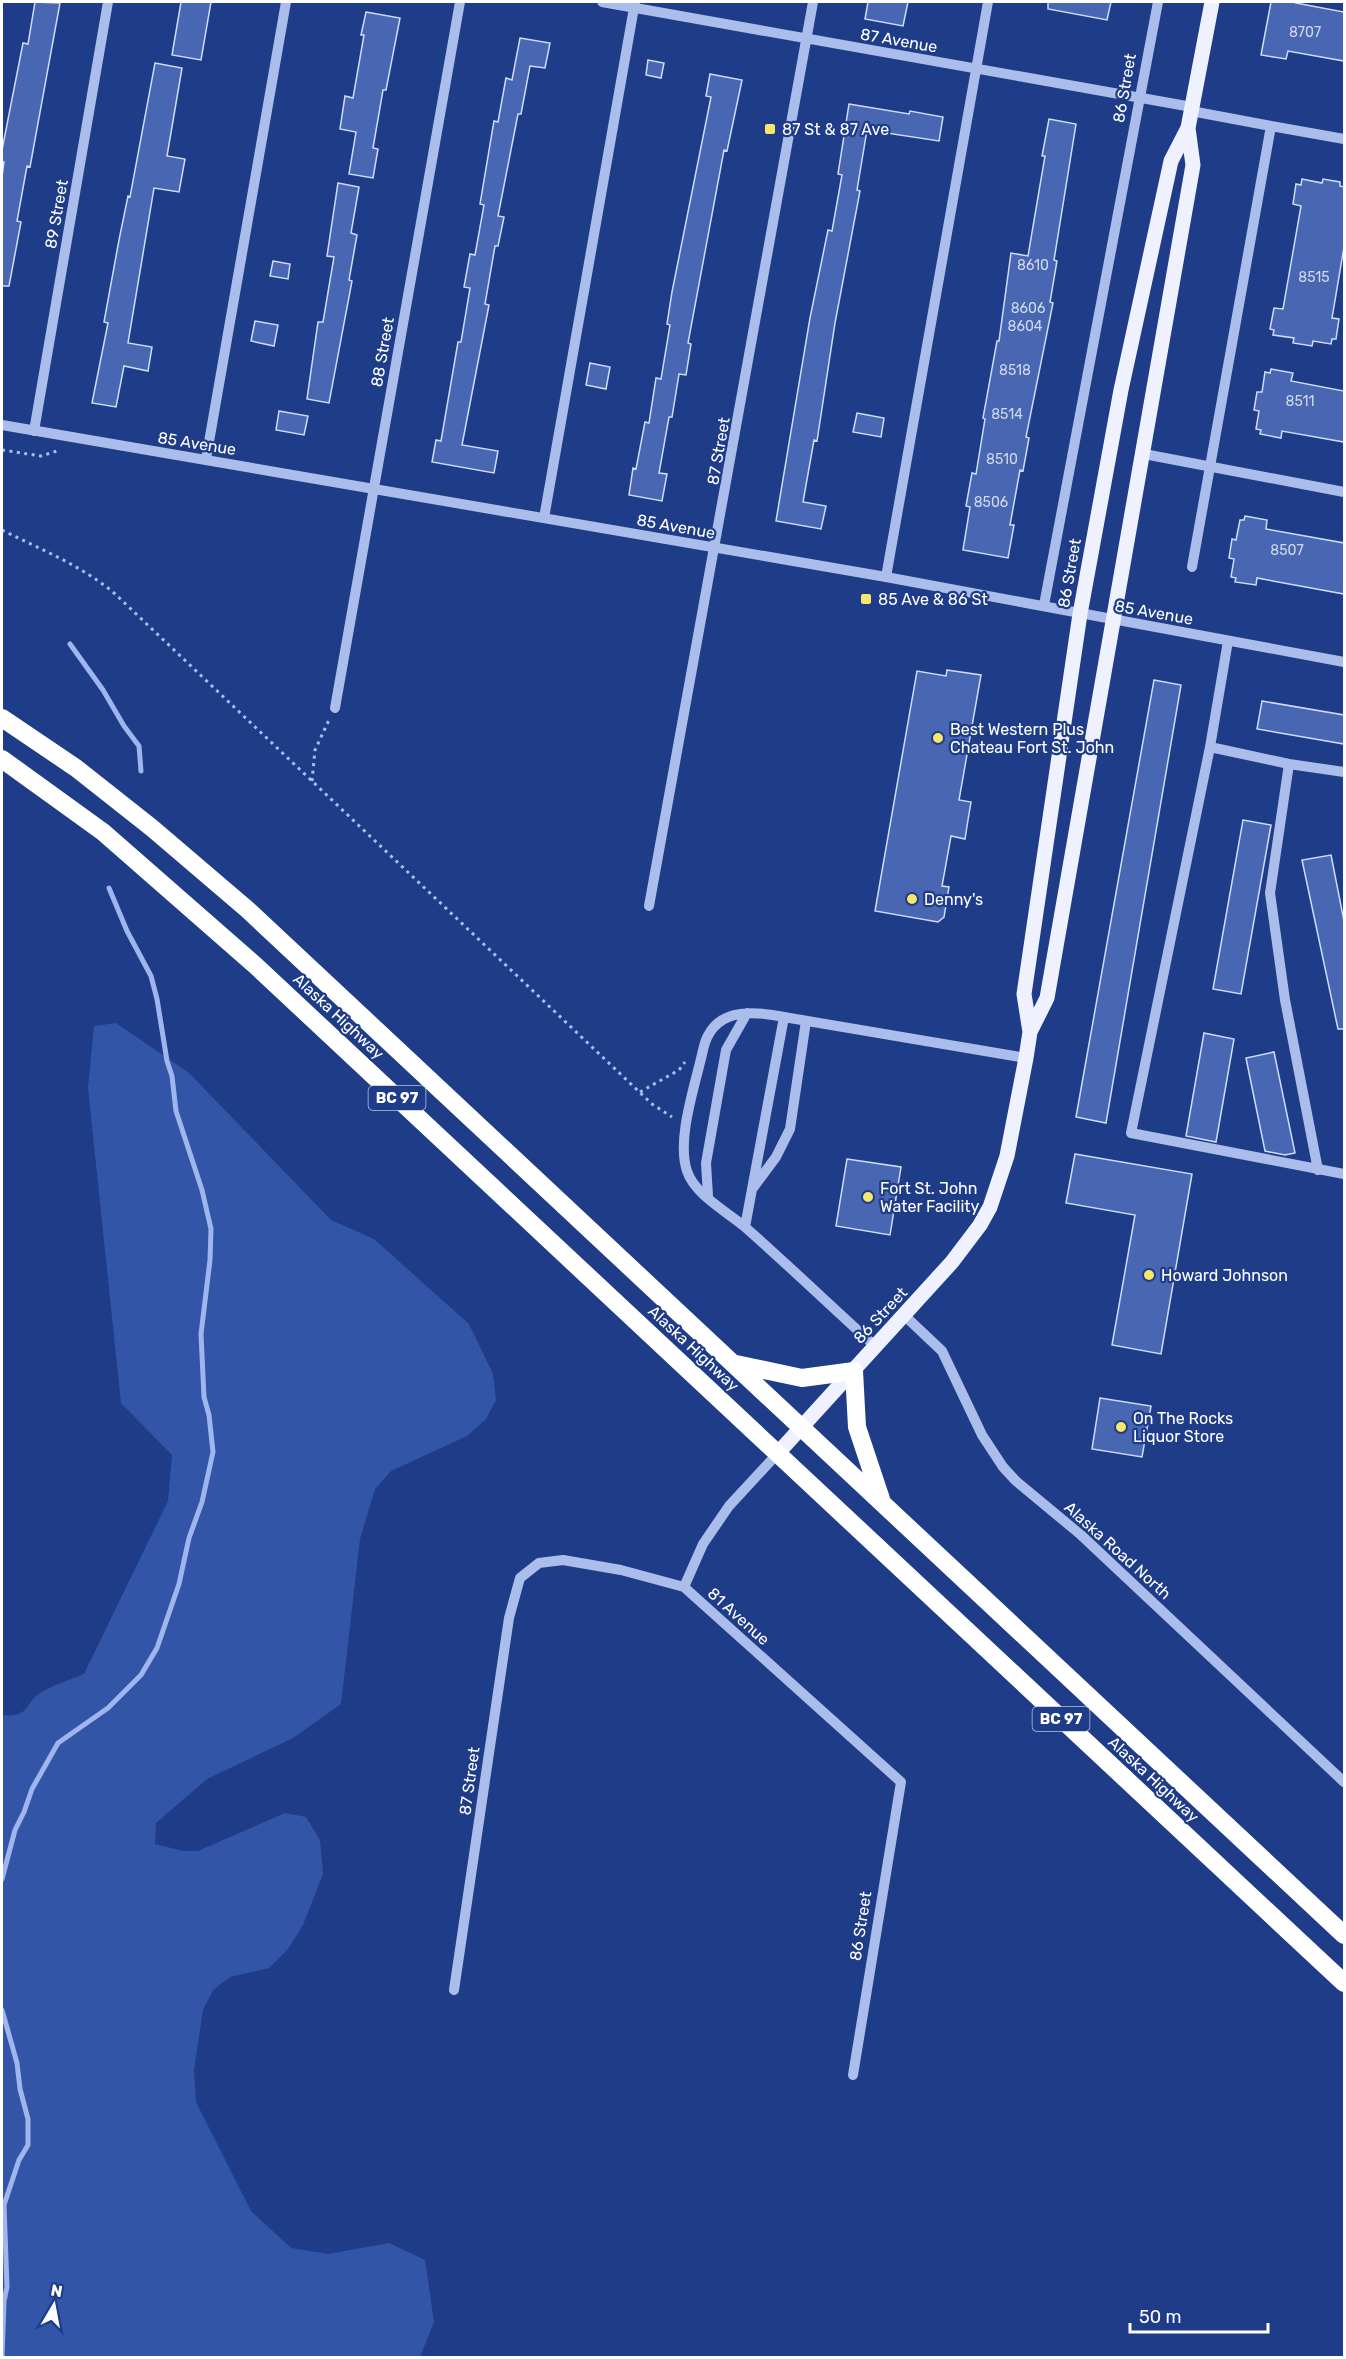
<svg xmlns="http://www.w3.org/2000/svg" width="1346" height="2359" font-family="Rubik,sans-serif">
	<rect width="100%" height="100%" fill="#1f3c89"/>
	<path fill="#3355a7" d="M 116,1023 L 189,1073 L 331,1220 L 374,1239 L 469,1324 L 493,1374 L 496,1400 L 486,1419 L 467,1436 L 391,1471 L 375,1489 L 360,1539 L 341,1704 L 293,1738 L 207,1779 L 156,1823 L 155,1844 L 183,1851 L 198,1851 L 285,1813 L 306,1817 L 320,1840 L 323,1874 L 303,1925 L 288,1949 L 269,1968 L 230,1977 L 213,1990 L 203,2010 L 194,2070 L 196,2102 L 251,2211 L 291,2248 L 328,2254 L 389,2243 L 425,2260 L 434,2322 L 420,2357 L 2,2357 L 2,1715 C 30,1718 24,1704 40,1693 C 53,1685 70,1680 84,1674 L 168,1501 L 172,1455 L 121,1403 L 88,1088 L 94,1026 Z"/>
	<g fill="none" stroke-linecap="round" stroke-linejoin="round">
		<path stroke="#9eb6ed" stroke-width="5" d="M 70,644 L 103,690 L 124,726 L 139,746 L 141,771
			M 2,1879 L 15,1830 L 24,1812 L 32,1789 L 58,1743 L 108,1708 L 141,1675 L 157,1648 L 179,1584 L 189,1538 L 202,1502 L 213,1452 L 209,1415 L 204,1397 L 201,1334 L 210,1260 L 211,1229 L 202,1190 L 176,1111 L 172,1076 L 167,1061 L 157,999 L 151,976 L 127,931 L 109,888
			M 2,2010 L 17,2063 L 20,2089 L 28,2119 L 28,2145 L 19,2160 L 4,2205 L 7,2287 L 4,2301 L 2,2358"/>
	</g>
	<path fill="#4866b2" stroke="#cfdbf8" stroke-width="1.5" d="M 35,2 L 60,3 L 30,167 L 27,166 L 17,221 L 21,222 L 9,286 L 2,286 L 2,177 L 4,162 L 2,162 L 2,150 L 23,43 L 28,44 Z
		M 181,2 L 211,2 L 201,60 L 172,55 Z
		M 868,2 L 908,2 L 903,26 L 865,19 Z
		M 1048,2 L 1111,2 L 1107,20 L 1048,9 Z
		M 1271,2 L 1297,2 L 1296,3 L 1344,12 L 1344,61 L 1288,51 L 1286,59 L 1261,55 Z
		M 366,12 L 400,18 L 386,90 L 383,90 L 373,148 L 378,149 L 373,178 L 349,174 L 356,132 L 340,129 L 345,96 L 353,98 L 364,35 L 361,35 Z
		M 520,38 L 550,43 L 545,68 L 530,66 L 521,114 L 518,114 L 498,216 L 504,217 L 498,246 L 495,246 L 485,304 L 489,305 L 462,445 L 498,451 L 494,473 L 432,462 L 436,440 L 441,441 L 458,342 L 461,342 L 470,288 L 464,287 L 470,254 L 475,255 L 484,205 L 480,204 L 494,121 L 498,122 L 506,78 L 512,80 Z
		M 648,60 L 664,63 L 661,78 L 646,75 Z
		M 155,63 L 182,68 L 167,156 L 185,159 L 179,192 L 154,188 L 128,343 L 152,347 L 148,371 L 124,366 L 116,407 L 92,403 L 108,323 L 104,322 L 119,240 L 128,196 L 130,197 Z
		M 710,74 L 742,80 L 727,151 L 724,150 L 688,343 L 691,344 L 686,375 L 679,374 L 672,417 L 669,417 L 659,473 L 667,474 L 662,501 L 629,495 L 633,468 L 636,469 L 645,422 L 649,423 L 656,378 L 661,379 L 670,325 L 667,324 L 672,292 L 711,97 L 706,96 Z
		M 849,104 L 909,114 L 910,111 L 943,117 L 939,141 L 867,130 L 857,190 L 860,191 L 835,323 L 817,441 L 814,440 L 803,502 L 826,506 L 821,529 L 776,521 L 810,318 L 828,230 L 832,231 L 842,175 L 838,174 Z
		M 1049,119 L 1076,124 L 1054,260 L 1057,261 L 1050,302 L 1053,303 L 1026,437 L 1029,438 L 1023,471 L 1020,470 L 1010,525 L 1014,525 L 1008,558 L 963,550 L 970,507 L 966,506 L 972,473 L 976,474 L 985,419 L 983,418 L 997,341 L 999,341 L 1011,253 L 1028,256 L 1045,156 L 1042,156 Z
		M 1302,179 L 1322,183 L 1323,179 L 1340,182 L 1340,186 L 1344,187 L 1344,247 L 1332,318 L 1339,319 L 1336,339 L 1332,339 L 1331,344 L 1313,341 L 1312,346 L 1293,343 L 1294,338 L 1273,335 L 1274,330 L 1270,329 L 1274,308 L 1283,309 L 1301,206 L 1293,204 L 1296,184 L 1301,185 Z
		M 338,183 L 359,187 L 351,233 L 357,235 L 349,280 L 352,281 L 329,403 L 307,399 L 318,322 L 323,322 L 334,257 L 327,256 Z
		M 273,261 L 290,264 L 288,279 L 270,276 Z
		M 255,321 L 278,325 L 274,346 L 251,341 Z
		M 590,363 L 610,367 L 606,389 L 586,385 Z
		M 1271,369 L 1293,373 L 1291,381 L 1344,391 L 1344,442 L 1282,431 L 1281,438 L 1260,434 L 1261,430 L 1256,429 L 1259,411 L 1254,410 L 1257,392 L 1262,392 L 1265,372 L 1270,373 Z
		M 279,411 L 308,416 L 304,435 L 276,430 Z
		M 857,413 L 884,418 L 881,437 L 853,432 Z
		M 1245,516 L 1267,520 L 1266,529 L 1344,543 L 1344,594 L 1257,578 L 1256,585 L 1235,582 L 1236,578 L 1231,577 L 1234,559 L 1229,558 L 1232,539 L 1236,540 L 1240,520 L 1244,520 Z
		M 947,670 L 981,675 L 959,800 L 971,802 L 968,820 L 965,839 L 951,836 L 942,886 L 949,887 L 944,917 L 938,922 L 875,911 L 917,671 L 946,676 Z
		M 1154,680 L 1181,685 L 1106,1123 L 1076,1117 Z
		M 1262,701 L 1344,715 L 1344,744 L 1257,729 Z
		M 1243,820 L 1271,825 L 1241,994 L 1213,989 Z
		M 1331,855 L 1344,921 L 1344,1029 L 1338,1029 L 1302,860 Z
		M 1204,1033 L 1234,1039 L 1216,1142 L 1186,1136 Z
		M 1274,1052 L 1295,1153 L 1285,1155 L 1265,1151 L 1246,1058 Z
		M 1075,1154 L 1192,1174 L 1161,1354 L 1112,1345 L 1135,1215 L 1066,1203 Z
		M 847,1159 L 901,1167 L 890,1235 L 836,1226 Z
		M 1100,1398 L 1151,1406 L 1142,1457 L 1092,1449 Z"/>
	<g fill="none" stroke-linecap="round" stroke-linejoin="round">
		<path stroke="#aabdeb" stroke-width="3" stroke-dasharray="3 4.5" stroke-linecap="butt" d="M 2,450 L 41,456 L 57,451
			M 2,530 C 40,549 80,565 113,592 L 652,1104 L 672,1117
			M 312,781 L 315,750 L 329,720
			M 640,1092 L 679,1070 L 685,1062"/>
		<path stroke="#aabdeb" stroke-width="10" d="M 602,2 L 1192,107
			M 1191,111 L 1271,126 L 1192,567
			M 1271,126 L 1344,139
			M 2,425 L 886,577 L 1344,662
			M 34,431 L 108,2
			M 1144,454 L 1344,492
			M 206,459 L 286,2
			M 544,518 L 635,2
			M 886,577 L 988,2
			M 1044,605 L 1158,2
			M 1228,641 L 1210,747 L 1131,1133 L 1344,1174
			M 335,708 L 460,2
			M 1210,747 L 1289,764 L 1344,772
			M 1289,764 L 1270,893 L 1285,1000 L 1318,1170
			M 649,906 L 813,2
			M 784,1017 C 750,1010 712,1008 703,1050 C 696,1083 676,1138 687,1171 C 695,1195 726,1211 745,1227 C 789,1266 832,1307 876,1347
			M 753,1188 L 776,1157 L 790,1129 L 806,1021
			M 708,1196 L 706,1163 L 726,1050 L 747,1013
			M 745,1227 L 784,1017 L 1026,1058
			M 905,1316 L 942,1351 L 982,1435 L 1003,1467 L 1016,1481 L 1081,1535 L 1344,1782
			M 684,1587 L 703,1544 L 729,1506 L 778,1453
			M 454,1990 L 509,1618 L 520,1578 L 539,1563 L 563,1560 L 621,1570 L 684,1587 L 901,1782 L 853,2075"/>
		<path stroke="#eff2fe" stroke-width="15" d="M 1030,1032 L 1047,998 C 1095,720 1145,443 1193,165 L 1188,128
			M 778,1453 L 952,1262 L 980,1225 L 990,1207 L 1007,1156 L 1026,1058 L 1030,1032 L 1024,994 L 1080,614 L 1121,390 L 1171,161 L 1188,128 L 1212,2"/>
		<path stroke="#fff" stroke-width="18" d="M 2,718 L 76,768 L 152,828 L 248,910 L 1344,1935
			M 2,759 L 103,832 L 256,966 L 1344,1983
			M 736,1364 L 802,1378 L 854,1371 L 857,1427 L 881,1499"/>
	</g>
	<g fill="#f9e76a" stroke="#1f3c89" stroke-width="2">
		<rect x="764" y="123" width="12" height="12" rx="3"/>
		<rect x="860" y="593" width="12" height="12" rx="3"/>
		<circle cx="938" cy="738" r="6"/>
		<circle cx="912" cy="899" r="6"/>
		<circle cx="868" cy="1197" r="6"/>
		<circle cx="1149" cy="1275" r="6"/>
		<circle cx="1121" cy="1427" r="6"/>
	</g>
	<g text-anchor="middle" stroke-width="4.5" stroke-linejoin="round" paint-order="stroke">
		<g font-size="14" fill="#d1d9ec">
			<text x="1305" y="37">8707</text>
			<text x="1033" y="270">8610</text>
			<text x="1314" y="282">8515</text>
			<text x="1028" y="313">8606</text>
			<text x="1025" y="331">8604</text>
			<text x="1015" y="375">8518</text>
			<text x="1300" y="406">8511</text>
			<text x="1007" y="419">8514</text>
			<text x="1002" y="464">8510</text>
			<text x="991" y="507">8506</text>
			<text x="1287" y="555">8507</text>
		</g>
		<g fill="#1f3c89" stroke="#bcc4dc" stroke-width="1.5">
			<rect x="368.5" y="1086" width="57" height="24" rx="4.5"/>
			<rect x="1032.5" y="1707" width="57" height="24" rx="4.5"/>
		</g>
		<g font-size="15" font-weight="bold" fill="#fff">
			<text x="397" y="1103">BC 97</text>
			<text x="1061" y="1724">BC 97</text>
		</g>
		<g font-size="16" fill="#fff" stroke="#1f3c89">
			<text transform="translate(899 40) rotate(10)" y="6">87 Avenue</text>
			<text transform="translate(1124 88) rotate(-80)" y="6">86 Street</text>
			<text transform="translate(56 214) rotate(-80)" y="6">89 Street</text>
			<text transform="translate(382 352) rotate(-80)" y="6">88 Street</text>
			<text transform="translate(197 443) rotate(9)" y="6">85 Avenue</text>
			<text transform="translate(718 451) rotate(-80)" y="6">87 Street</text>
			<text transform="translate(676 526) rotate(10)" y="6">85 Avenue</text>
			<text transform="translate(1069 573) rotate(-80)" y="6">86 Street</text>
			<text transform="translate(1154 612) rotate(10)" y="6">85 Avenue</text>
			<text transform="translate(339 1016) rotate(43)" y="6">Alaska Highway</text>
			<text transform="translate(880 1315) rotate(-47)" y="6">86 Street</text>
			<text transform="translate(694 1348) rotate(43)" y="6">Alaska Highway</text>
			<text transform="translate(1118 1550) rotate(42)" y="6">Alaska Road North</text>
			<text transform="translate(739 1616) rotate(42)" y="6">81 Avenue</text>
			<text transform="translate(1154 1779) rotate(43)" y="6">Alaska Highway</text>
			<text transform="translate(469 1781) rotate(-82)" y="6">87 Street</text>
			<text transform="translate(860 1926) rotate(-81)" y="6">86 Street</text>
		</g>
		<g font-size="16" fill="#fff" stroke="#1f3c89" text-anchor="start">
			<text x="782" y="135">87 St &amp; 87 Ave</text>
			<text x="878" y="605">85 Ave &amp; 86 St</text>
			<text x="950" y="735">Best Western Plus<tspan x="950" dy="18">Chateau Fort St. John</tspan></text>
			<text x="924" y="905">Denny's</text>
			<text x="880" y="1194">Fort St. John<tspan x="880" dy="18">Water Facility</tspan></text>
			<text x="1161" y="1281">Howard Johnson</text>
			<text x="1133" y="1424">On The Rocks<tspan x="1133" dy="18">Liquor Store</tspan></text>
		</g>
	</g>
	<rect width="1346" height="2359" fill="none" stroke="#ffffff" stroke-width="6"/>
	<g transform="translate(54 2305) rotate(10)" stroke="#1f3c89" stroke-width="4.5" paint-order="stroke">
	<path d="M0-4.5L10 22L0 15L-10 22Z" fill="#ffffff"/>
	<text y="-9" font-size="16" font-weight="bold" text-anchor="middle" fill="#ffffff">N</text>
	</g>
	<path d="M1130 2323v9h138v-9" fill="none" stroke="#ffffff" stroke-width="3"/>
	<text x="1139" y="2323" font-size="18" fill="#ffffff" stroke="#1f3c89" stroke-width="4.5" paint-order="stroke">50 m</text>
</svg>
